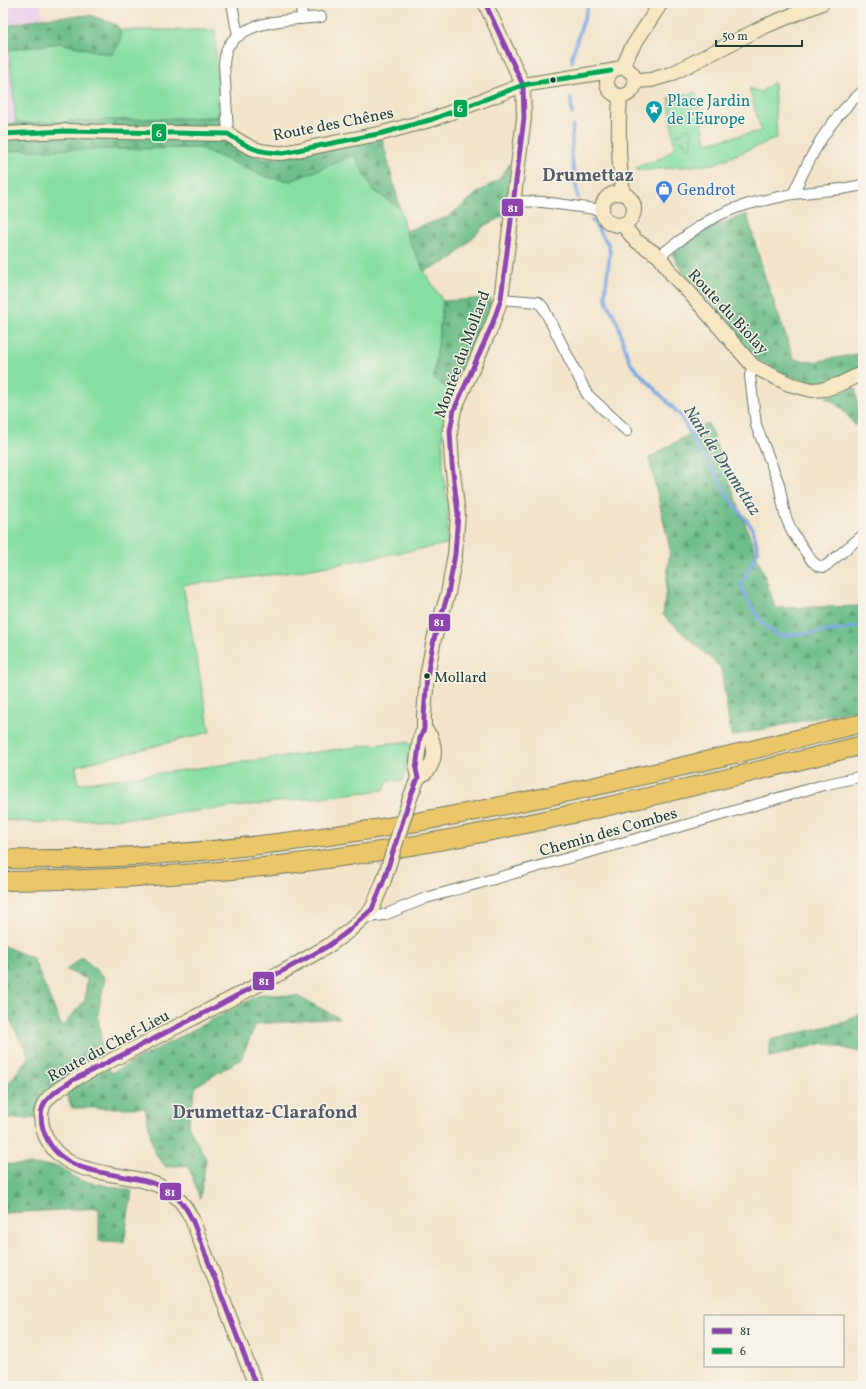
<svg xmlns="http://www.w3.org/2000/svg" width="866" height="1389" font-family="Vollkorn,serif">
	<defs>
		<pattern id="forest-firs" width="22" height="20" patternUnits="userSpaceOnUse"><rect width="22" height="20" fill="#6cbd88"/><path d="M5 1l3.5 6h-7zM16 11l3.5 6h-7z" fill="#589b70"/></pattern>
		<pattern id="park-dots" width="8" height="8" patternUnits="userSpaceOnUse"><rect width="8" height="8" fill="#86dea2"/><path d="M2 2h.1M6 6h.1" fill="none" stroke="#73bf8c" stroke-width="1.8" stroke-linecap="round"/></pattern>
	</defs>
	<rect width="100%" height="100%" fill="#f7f3e8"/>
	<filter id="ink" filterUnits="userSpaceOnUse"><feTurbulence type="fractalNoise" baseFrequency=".025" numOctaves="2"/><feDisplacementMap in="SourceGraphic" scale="8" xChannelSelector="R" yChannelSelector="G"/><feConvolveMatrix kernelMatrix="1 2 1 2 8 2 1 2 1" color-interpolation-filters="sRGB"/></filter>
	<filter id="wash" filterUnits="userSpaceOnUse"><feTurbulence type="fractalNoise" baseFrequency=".012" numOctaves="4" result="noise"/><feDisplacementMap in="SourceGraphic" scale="16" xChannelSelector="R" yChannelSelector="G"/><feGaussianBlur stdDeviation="0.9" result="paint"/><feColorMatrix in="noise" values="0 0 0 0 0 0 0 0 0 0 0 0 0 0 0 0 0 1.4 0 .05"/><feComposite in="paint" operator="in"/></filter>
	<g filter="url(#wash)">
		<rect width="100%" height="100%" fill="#f3e4ca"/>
		<path fill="#ebd1eb" d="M 3,3 L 41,3 L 42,18 L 7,27 L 16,123 L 3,125 Z"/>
		<path fill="#86dea2" stroke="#528e6b" d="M 120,30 L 215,30 L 219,117 L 16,123 L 9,50 L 61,43 L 112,54 L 120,43 Z
			M 774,82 L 777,138 L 714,164 L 637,171 L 637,166 C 654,162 661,160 674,148 L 669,98 L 696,92 L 706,143 L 761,131 L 749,88 L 761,92 Z
			M 200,148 L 266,177 L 291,181 L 354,154 L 373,190 L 400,208 L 405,231 L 424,271 L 443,301 L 434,378 L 455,394 L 443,424 L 443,469 L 448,508 L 447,544 L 295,572 L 183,585 L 210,732 L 76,766 L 78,784 L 370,745 L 405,742 L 412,744 L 403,781 L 389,779 L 384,790 L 145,817 L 44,823 L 3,820 L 3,153 L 19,150 Z"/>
		<path fill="url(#forest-firs)" stroke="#467d5e" d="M 90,15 C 97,18 112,22 117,26 C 126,33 116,48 112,55 L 61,43 L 9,50 L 7,26 L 42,18 Z
			M 219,117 L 222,140 L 263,159 L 382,138 L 400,208 L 373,190 L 354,155 L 291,181 L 266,177 L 200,148 L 19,150 L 3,153 L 3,125 L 16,123 Z
			M 510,164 L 506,215 L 485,225 L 452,259 L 424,271 L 405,231 L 448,217 L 480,191 L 499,179 Z
			M 747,214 L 764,274 L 794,359 L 813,362 L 863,353 L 863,367 L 831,382 L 813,384 L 787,375 L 755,358 L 688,280 L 672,254 L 708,229 Z
			M 491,298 L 490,311 L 455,394 L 434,378 L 443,301 Z
			M 855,388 C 857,401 860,414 855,426 C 847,413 838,405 826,397 Z
			M 708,423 L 776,608 L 863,606 L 863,708 L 731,736 L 721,668 L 663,615 L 670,549 L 649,458 Z
			M 4,946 L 33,958 L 62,1027 L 85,1000 L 87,979 L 66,970 L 82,957 L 105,978 L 98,1013 L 102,1051 L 111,1073 L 261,994 L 297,996 L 339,1018 L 256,1024 L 241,1059 L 196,1086 L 188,1125 L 206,1159 L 200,1199 L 188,1165 L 166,1167 L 154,1152 L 145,1108 L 72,1108 L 66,1093 L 34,1118 L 3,1119 L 3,1091 L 29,1056 L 3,1007 L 3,947 Z
			M 863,1012 L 863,1053 L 824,1043 L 770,1057 L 770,1040 L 845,1022 Z
			M 3,1164 L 58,1166 L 79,1180 L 132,1191 L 124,1242 L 99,1241 L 99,1208 L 3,1213 Z"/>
		<path fill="url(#park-dots)" stroke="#528e6b" d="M 685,129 L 690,129 L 693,133 L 691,138 L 693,144 L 690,148 L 687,148 L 685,146 L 684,141 L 680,142 L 677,139 L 677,134 L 682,133 Z"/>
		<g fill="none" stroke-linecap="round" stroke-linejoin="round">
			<path stroke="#78a6e1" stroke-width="3.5" d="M 572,62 L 572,56 L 589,3
				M 571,98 L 572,114
				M 573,126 L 571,154 L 578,198
				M 592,220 L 608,244 L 610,252 L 605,294 L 607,303 L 617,321 L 625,348 L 631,364 L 680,415 L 700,453 L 713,469 L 729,498 L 751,526 L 755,538 L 758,551 L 741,585 L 748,601 L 763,624 L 779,636 L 842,630 L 863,625"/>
		</g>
	</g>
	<g filter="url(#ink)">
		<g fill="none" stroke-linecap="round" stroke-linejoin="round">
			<g stroke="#697768" stroke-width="12">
				<path id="street" d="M 232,3 L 236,26 L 239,36
					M 301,3 L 302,19
					M 228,134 L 224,63 C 225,57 225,50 229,45 C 247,19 293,20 321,17
					M 793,194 L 841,189 L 863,185
					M 513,201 L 543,202 L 602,210
					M 659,256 C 676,244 692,230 710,220 C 735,205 765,200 793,194 C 812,153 828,120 863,91
					M 501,299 L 538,302 L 543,307 L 587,394 L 627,431
					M 753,366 L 750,376 L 756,425 L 779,484 L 785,515 L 792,532 L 812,561 L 818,566 L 824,567 L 828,564 L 863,535
					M 362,918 L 384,915 L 426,898 L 707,819 L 823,785 L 863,776"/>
			</g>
			<g stroke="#697768" stroke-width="16">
				<path id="secondary" d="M 623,67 L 631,49 L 661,3
					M607 82a14 14 0 1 1 28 0a14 14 0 1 1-28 0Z
					M 635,81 L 651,80 L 671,74 L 763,27 L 822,3
					M 620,96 C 618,129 618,161 623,193
					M 3,134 L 66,131 L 228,134 C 249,148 258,153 283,153 L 383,133 L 433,119 L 523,85 L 611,71
					M602 209a16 16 0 1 1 32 0a16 16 0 1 1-32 0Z
					M 623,225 L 635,240 L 659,256 L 674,277 L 689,292 L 753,366 L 789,384 L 812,390 L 825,389 L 840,384 L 863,373
					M 418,778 C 421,775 426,773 428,770 C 437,758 436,738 424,729
					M 410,798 L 418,778 L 416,769 L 417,761 L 420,738 L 424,729 L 424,715 L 427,676 L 434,639 L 448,594 L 455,554 L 458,514 L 452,464 L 450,431 L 454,410 L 492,325 L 501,299 L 524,118 L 523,85 L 485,3
					M 256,1386 L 192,1219 C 186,1207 178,1196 166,1189 C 126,1167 60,1184 43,1129 C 35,1101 53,1093 73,1080 L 279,974 L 328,946 L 350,930 L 372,909 L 384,880"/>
			</g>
			<g stroke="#697768" stroke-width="20">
				<path id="highway" d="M 3,859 C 295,864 581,791 863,723
					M 3,881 C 116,880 228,874 340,857 C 516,832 690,787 863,745"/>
			</g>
			<use href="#street" stroke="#fff" stroke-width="10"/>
			<use href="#secondary" stroke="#f7e8c3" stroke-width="14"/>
			<use href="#highway" stroke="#ebc669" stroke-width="18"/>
			<g stroke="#697768" stroke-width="16" stroke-linecap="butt">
				<path id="secondary-bridge" d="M 384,880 L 410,798"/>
			</g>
			<use href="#secondary-bridge" stroke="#f7e8c3" stroke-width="14"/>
			<g stroke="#f7f3e8" stroke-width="8">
				<path id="bus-1" d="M 256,1386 L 192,1219 C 186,1207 178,1196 166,1189 C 126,1167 60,1184 43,1129 C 35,1101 53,1093 73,1080 L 210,1010 L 314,954 L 328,946 L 347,932 L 372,909 L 384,880 L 410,798 L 418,778 L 416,769 L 417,761 L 420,738 L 424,729 L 424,715 L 427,676 L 434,639 L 448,594 L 455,554 L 458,514 L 452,464 L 450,431 L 454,410 L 492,325 L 501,299 L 524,118 L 523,85 L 485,3"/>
			</g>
			<g stroke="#f7f3e8" stroke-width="8">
				<path id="bus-2" d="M 3,134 L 66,131 L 228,134 C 249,148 258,153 283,153 L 383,133 L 433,119 L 523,85 L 611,71"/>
			</g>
			<use href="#bus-1" stroke="#8e44ad" stroke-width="5"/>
			<use href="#bus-2" stroke="#00a651" stroke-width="5"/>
		</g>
	</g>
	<defs>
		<g id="sight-pin" transform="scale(0.9)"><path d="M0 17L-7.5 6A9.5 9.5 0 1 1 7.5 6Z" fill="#0f9aa8" stroke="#f7f3e8"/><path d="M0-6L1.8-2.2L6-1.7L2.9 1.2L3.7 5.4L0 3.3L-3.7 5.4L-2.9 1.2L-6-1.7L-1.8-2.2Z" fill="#fff"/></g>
		<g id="shop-pin" transform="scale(0.9)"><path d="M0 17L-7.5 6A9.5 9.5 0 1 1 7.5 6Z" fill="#3f7fe0" stroke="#f7f3e8"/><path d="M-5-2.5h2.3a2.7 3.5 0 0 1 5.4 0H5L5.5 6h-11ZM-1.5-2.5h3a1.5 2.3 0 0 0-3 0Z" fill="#fff"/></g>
	</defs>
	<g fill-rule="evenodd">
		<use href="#sight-pin" x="654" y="109"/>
		<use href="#shop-pin" x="664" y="189"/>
	</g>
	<g fill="#1f3d34" stroke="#f7f3e8" stroke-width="1.5">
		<circle cx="553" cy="80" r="3.5"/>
		<circle cx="427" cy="676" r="3.5"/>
	</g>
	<g text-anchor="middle" stroke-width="3" stroke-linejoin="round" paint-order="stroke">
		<g font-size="15" fill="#1f3d34" stroke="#f7f3e8" text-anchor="start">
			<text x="434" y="682">Mollard</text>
		</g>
		<g font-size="16" fill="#0d838f" stroke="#f7f3e8" text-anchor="start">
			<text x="667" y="106">Place Jardin<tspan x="667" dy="18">de l'Europe</tspan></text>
		</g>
		<g font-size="16" fill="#1f3d34" stroke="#f7f3e8">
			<text transform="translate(333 123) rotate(-11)" y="6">Route des Chênes</text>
			<text transform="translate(729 311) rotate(47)" y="6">Route du Biolay</text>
			<text transform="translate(461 354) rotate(-70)" y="6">Montée du Mollard</text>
			<text transform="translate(608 831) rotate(-16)" y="6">Chemin des Combes</text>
			<text transform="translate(108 1045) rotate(-28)" y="6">Route du Chef-Lieu</text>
		</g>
		<g font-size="16" fill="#366cbe" stroke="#f7f3e8" text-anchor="start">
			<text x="677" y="195">Gendrot</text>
		</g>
		<g font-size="17" font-style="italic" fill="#3a5c68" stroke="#f7f3e8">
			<text transform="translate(723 460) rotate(57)" y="6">Nant de Drumettaz</text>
		</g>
		<g font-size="18" font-weight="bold" fill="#565b6c" stroke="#f7f3e8">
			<text x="588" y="181">Drumettaz</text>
			<text x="265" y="1118">Drumettaz-Clarafond</text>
		</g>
	</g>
	<g stroke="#f7f3e8" stroke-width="1.5">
		<rect x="453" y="99" width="15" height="19" rx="4" fill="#00a651"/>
		<rect x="151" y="123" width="16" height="19" rx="4" fill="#00a651"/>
		<rect x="501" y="198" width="23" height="19" rx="4" fill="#8e44ad"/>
		<rect x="428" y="613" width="23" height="19" rx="4" fill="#8e44ad"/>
		<rect x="252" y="971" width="23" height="20" rx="4" fill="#8e44ad"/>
		<rect x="159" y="1182" width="23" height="19" rx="4" fill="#8e44ad"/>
	</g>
	<g font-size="11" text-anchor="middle" font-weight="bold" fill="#fff">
		<text x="460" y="112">6</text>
		<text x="159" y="137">6</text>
		<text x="513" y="212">81</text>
		<text x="439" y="626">81</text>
		<text x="264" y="985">81</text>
		<text x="170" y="1196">81</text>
	</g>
	<rect width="866" height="1389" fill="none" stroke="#f7f3e8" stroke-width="16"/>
	<rect x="704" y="1315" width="140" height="52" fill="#f7f3e8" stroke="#a1aaa0"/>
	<rect x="712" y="1328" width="20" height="6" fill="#8e44ad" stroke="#a1aaa0"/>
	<text x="740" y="1335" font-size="12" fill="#1f3d34">81</text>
	<rect x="712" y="1348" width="20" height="6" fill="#00a651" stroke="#a1aaa0"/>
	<text x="740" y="1355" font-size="12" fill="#1f3d34">6</text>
	<path d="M716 40v6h86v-6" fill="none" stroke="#1f3d34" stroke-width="2"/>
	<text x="722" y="40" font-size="12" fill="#1f3d34" stroke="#f7f3e8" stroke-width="3" paint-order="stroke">50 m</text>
</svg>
